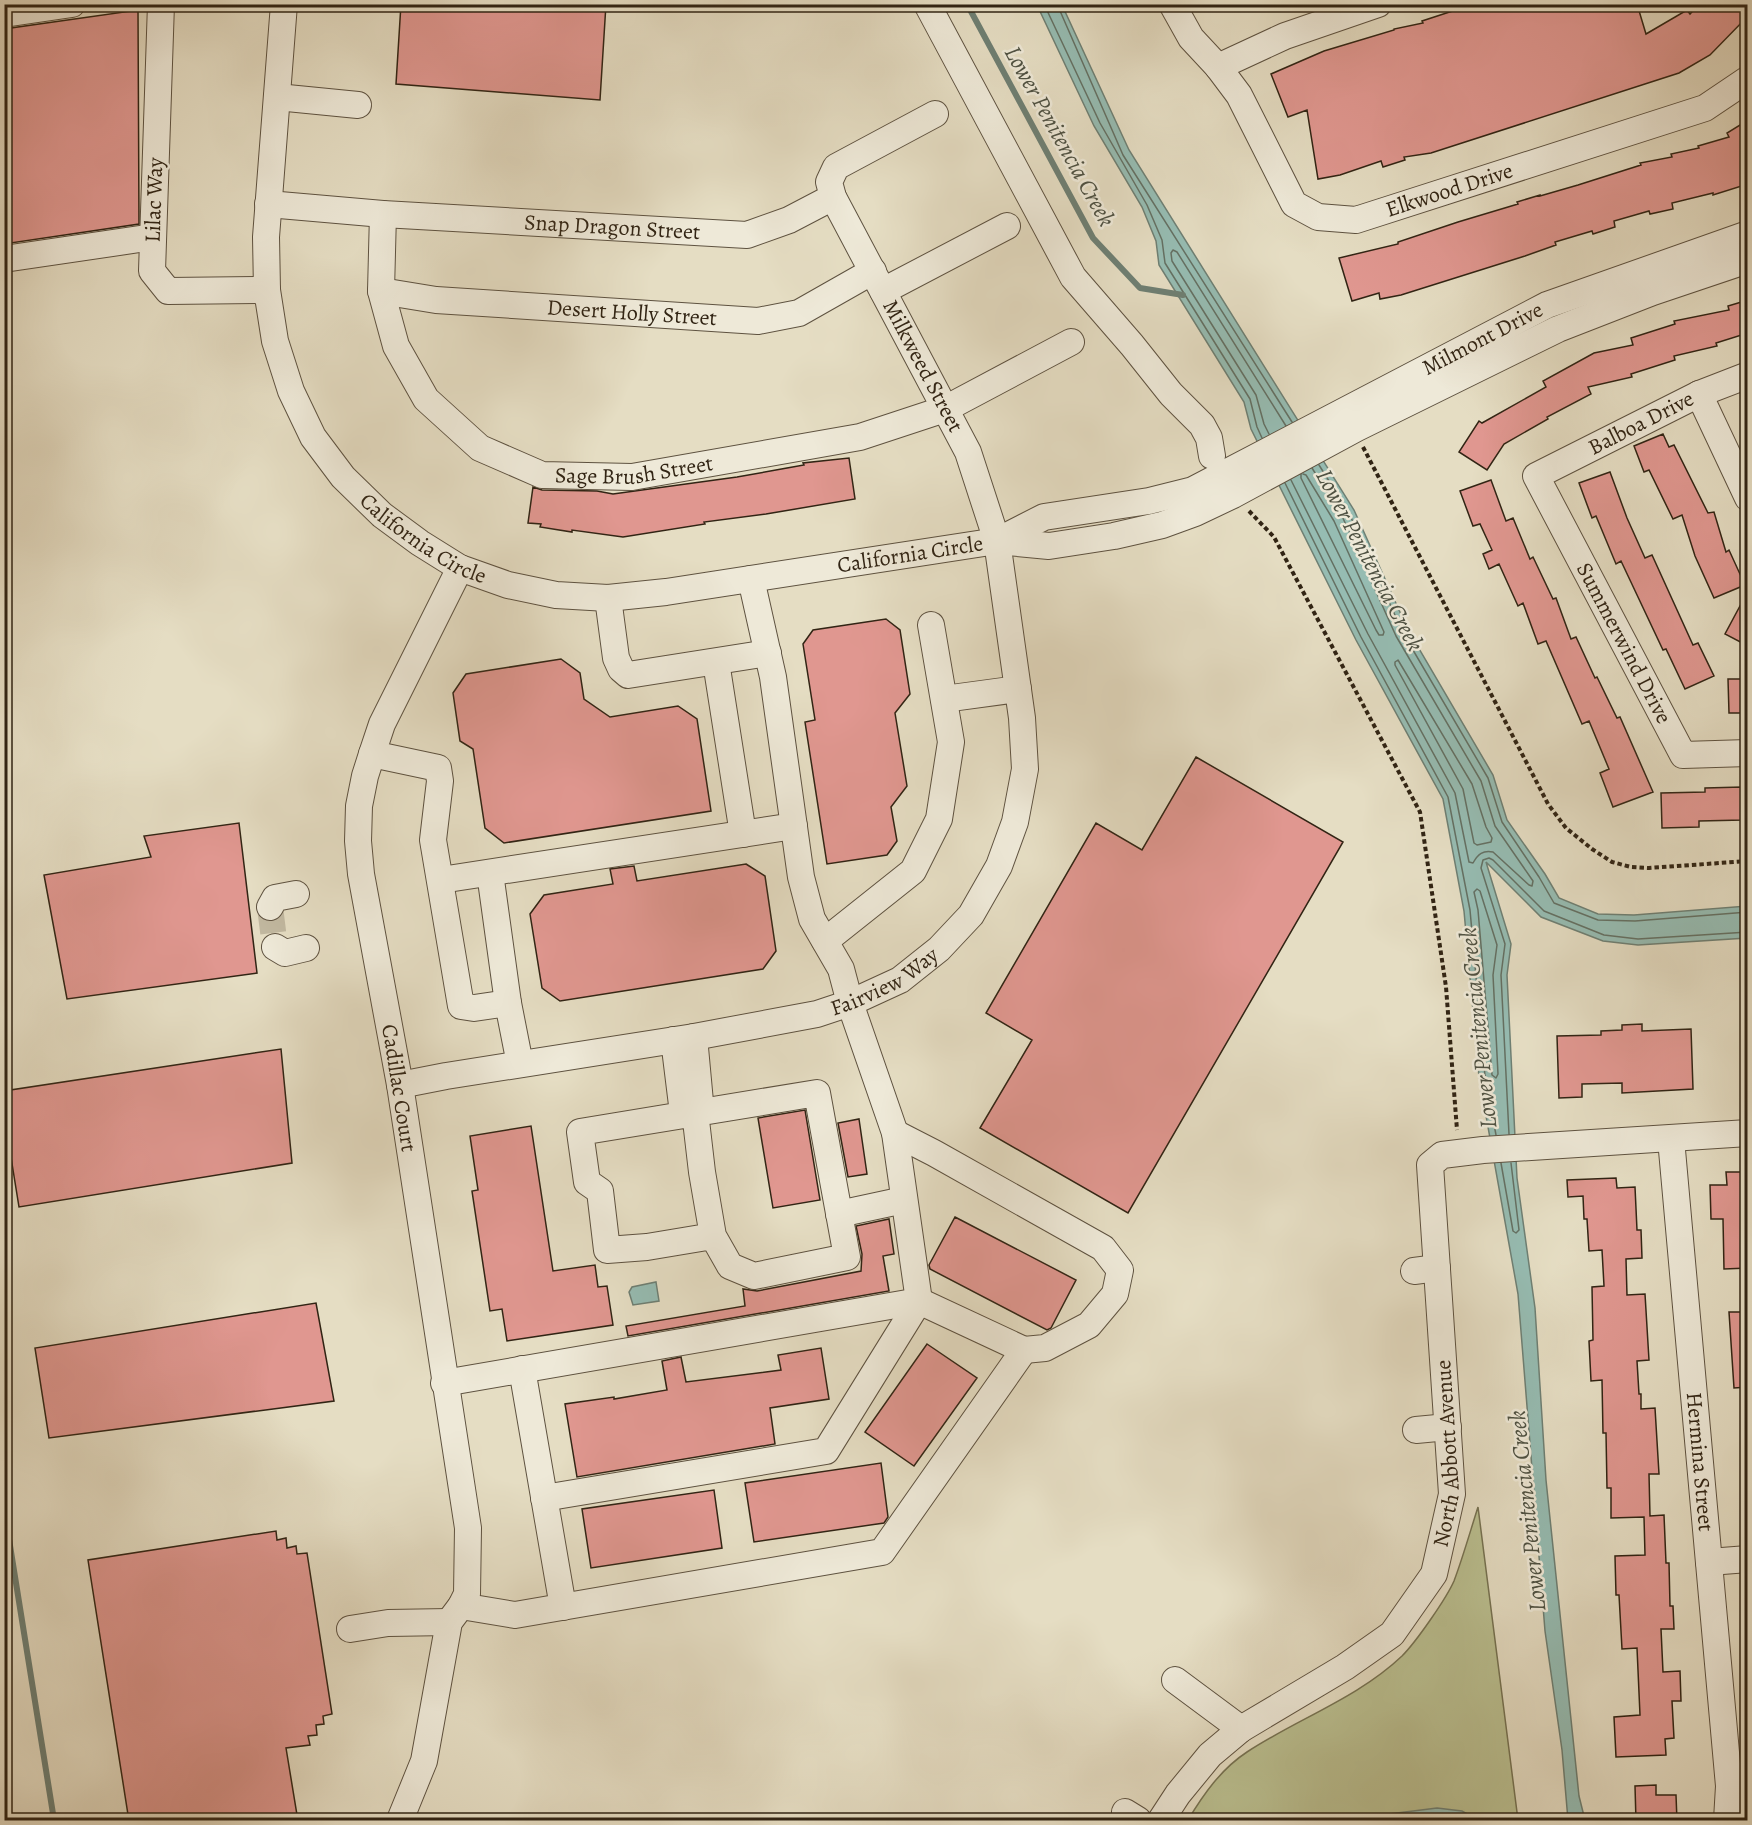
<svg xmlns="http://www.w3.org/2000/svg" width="1752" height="1825" font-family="Alegreya,serif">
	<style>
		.green { fill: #babf90; stroke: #767252; stroke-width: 1.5 }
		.water { fill: #96bcb2; stroke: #6e7f73; stroke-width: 1.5 }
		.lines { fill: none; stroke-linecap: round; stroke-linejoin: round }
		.shore { stroke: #647063; stroke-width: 1.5 }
		.stream { stroke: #6e7f73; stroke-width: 6 }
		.building { fill: #e09790; stroke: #312414; stroke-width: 1.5 }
		.minor-tunnel { stroke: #c1b8a0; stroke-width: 26; stroke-dasharray: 26 13; stroke-linecap: butt }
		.minor-casing { stroke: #5e5240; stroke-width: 28 }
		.path { stroke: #312414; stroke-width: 4; stroke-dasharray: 4.5 3; stroke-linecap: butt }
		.minor { stroke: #eee9d8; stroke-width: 26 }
		.labels { text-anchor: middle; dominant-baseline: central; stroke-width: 5; stroke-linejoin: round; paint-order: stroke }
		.street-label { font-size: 22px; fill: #312414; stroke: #eee9d8 }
		.water-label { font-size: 24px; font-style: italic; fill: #4f5243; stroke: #eee9d8 }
	</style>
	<rect width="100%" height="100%" fill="#e5ddc3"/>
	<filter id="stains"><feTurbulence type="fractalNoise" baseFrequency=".00333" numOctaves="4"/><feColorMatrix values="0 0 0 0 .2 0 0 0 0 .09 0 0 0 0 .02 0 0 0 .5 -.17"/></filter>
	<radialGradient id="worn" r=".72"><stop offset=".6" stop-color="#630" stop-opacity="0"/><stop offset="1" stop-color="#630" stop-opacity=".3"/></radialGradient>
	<path class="green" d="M1478 1507 1518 1820H1188C1203 1795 1221 1769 1247 1752 1297 1719 1358 1698 1402 1656 1416 1642 1446 1599 1454 1581 1463 1557 1470 1532 1478 1507Z"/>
	<path class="water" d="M1037 5H1062L1129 150 1354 510 1408 630 1493 775 1507 820 1545 874 1559 898 1598 914 1634 915 1747 906V938L1638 945 1603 941 1541 917 1486 862 1511 944 1507 975 1517 1178 1535 1308 1546 1480 1579 1796 1585 1820H1568L1562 1750 1545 1631 1518 1294 1479 1077 1464 911 1443 799 1356 640 1251 429 1244 402 1159 265 1156 241 1142 207 1094 126Z
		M656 1282 659 1301 633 1305 629 1292 632 1287Z
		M1437 1808 1462 1811 1478 1820H1341Z"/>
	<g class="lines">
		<path class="shore" d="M1044 4 1100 123 1147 205 1162 240 1165 263 1250 399 1257 427 1262 438
			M1057 4 1123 155 1292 422
			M1269 434 1264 424 1256 395 1172 261 1171 253 1173 250 1177 252 1286 426
			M1319 465 1349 513 1403 633 1488 778 1502 822 1539 877 1554 903 1598 920 1635 921 1748 912
			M1301 474V478L1376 630 1379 635H1383L1384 632 1334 521 1306 475 1303 474
			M1291 480 1368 634 1455 793 1469 862 1473 863C1478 854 1483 850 1493 852L1529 885 1532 886 1533 881 1495 826 1481 781 1396 636 1342 516 1312 468
			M1285 483 1361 637 1448 797 1470 910 1485 1076 1496 1135
			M1398 660 1472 784 1486 827 1492 838 1491 842 1477 845 1474 843 1463 789 1395 665V662Z
			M1477 889 1480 891 1497 945 1493 975 1498 1074 1496 1078 1492 1075 1478 910 1474 892Z
			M1509 1134 1501 975 1505 944 1481 868 1483 860 1489 858 1493 860 1544 911 1604 935 1638 939 1748 932
			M1501 1163 1513 1231 1516 1233 1519 1230 1511 1163
			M1387 1820C1413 1817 1443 1809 1468 1820"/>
		<path class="stream" d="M967 4 1093 238 1140 288 1183 295
			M4 1508 54 1820"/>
	</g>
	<path class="building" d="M401 4H606L600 100 396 84Z
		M1474 4H1637L1646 34 1687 10 1690 14 1699 4H1748V16L1710 55 1679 73 1431 153 1404 157 1405 160 1383 167 1381 161 1340 175 1318 179 1307 110 1288 117 1271 74 1324 51 1394 30V29L1423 23 1422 21Z
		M138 10 139 224 4 244V29Z
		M1748 120V184L1713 195V193L1672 203 1673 209 1650 214 1649 211 1614 221 1615 227 1593 234 1592 231 1555 242 1556 245 1525 256 1401 295 1380 299 1379 293 1352 301 1339 258 1398 244V242L1458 222 1518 204 1517 202 1540 195V196L1578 185 1641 165 1640 163 1672 157 1671 154 1699 148 1698 146 1729 137 1727 133Z
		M1748 300V333L1716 343 1717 346 1674 356 1675 360 1631 374 1632 377 1588 387 1591 394 1547 417 1548 419 1504 444 1487 470 1459 452 1479 421 1482 423 1546 387 1543 381 1594 353 1633 345 1631 338 1675 324 1674 321 1729 310 1728 306Z
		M1663 434 1669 447 1674 445 1708 513 1714 512 1726 552 1729 550 1745 585 1714 598 1695 556 1682 515 1673 519 1649 470 1644 472 1634 446Z
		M849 458 855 499 766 514 704 522 705 524 623 537 572 530V532L540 527 541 524 528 523 533 487 542 490 597 491 613 494 737 477 787 468 804 465 803 463Z
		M1610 472 1627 518 1645 558 1652 555 1693 645 1698 643 1714 676 1685 689 1666 649 1663 650 1621 561 1616 564 1596 516 1592 518 1579 483Z
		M1491 480 1506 521 1513 518 1530 559 1533 557 1553 599 1556 598 1571 639 1576 637 1595 678 1597 677 1617 718 1620 717 1653 792 1613 807 1600 773 1609 769 1589 721 1582 724 1546 641 1538 644 1523 603 1518 606 1499 564 1489 569 1483 554 1492 550 1480 524 1473 526 1460 491Z
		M1748 591V646L1725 634Z
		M886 619 900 630 910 694 895 713 907 786 891 807 897 841 887 855 827 864 805 722 815 720 803 644 813 630Z
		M561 659 580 673 584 699 610 717 678 706 697 719 711 811 504 843 485 828 473 749 460 741 453 693 466 674Z
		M1728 679H1748V713H1729Z
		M1196 757 1343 842 1128 1213 980 1128 1032 1040 986 1013 1096 823 1142 850Z
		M1742 787 1743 820 1699 821V827L1662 828 1661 793 1705 792V788Z
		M239 823 257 973 67 999 44 875 151 857 144 836Z
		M746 864 765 876 776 951 763 969 560 1001 542 988 530 914 544 895 613 884 610 869 634 866 637 881Z
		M1642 1024V1031L1691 1029 1693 1089 1622 1093V1083L1582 1084V1097L1559 1098 1557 1036 1601 1035V1031L1622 1030V1025Z
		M281 1049 292 1163 19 1207 4 1114V1091Z
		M805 1110 820 1200 773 1208 758 1118Z
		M859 1119 867 1174 848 1177 838 1123Z
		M531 1126 553 1271 595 1265 598 1287 607 1286 613 1325 507 1341 502 1309 490 1311 472 1191 478 1190 470 1136Z
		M1726 1172H1748V1268L1724 1269 1723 1219H1711L1710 1185H1727Z
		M1616 1178 1617 1188 1635 1187 1637 1230H1641L1642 1258 1626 1259 1627 1295 1645 1294 1649 1360 1637 1361 1639 1394H1641V1409L1655 1408 1659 1474H1649L1650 1516 1664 1515 1666 1563H1669L1670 1606H1673L1674 1629H1661L1663 1672 1680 1671 1681 1701H1672L1674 1738 1665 1739 1666 1755 1616 1757 1614 1717 1640 1715 1637 1648 1622 1649 1619 1595H1616L1615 1556 1645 1555 1644 1517 1611 1518V1488H1607L1606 1433H1603L1602 1380 1591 1381 1589 1341 1593 1340 1592 1287 1604 1286 1602 1250 1589 1251 1587 1219H1584L1583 1196 1568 1197 1567 1180Z
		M955 1217 1076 1280 1051 1328 1047 1330 930 1269 929 1265Z
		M889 1219 894 1254 883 1256 889 1291 628 1336 626 1326 745 1306 743 1289 757 1291 861 1271 862 1254 856 1226Z
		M316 1303 334 1401 49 1438 35 1348Z
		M1729 1312H1748V1387L1734 1388Z
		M927 1344 977 1378 914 1466 865 1432Z
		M821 1348 829 1399 770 1408 775 1444 577 1477 565 1404 614 1397V1399L667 1390 662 1361 681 1357 686 1382 781 1370 778 1355Z
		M881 1463 888 1517 884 1523 754 1542 745 1483Z
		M714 1490 722 1548 591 1568 582 1509Z
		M276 1531 277 1540 286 1538 287 1548 296 1546 297 1554 307 1553 332 1714 323 1716 324 1724 316 1725 317 1735 308 1736 310 1745 286 1748 298 1821H129L88 1560Z
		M1656 1785V1795H1676L1677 1821H1636L1635 1786Z"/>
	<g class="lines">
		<path class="minor-tunnel" d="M270 907 275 947"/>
		<g class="minor-casing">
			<g id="minor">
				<path d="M161 4 152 271 168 291 267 290"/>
				<path id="s1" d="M284 4 266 237 267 290 275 341 291 391 313 437 343 477 382 515 420 543 460 568 508 585 556 595 608 598 666 592 997 541 1049 546 1114 536 1162 525 1195 513 1233 495 1357 428 1558 329 1653 292 1748 260"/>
				<path d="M927 4 1073 277 1132 345 1171 394 1202 425 1209 438 1212 456"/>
				<path id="s2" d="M1172 4 1191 38 1218 67 1239 95 1294 204 1318 217 1356 220 1705 108 1748 79"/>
				<path d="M4 14 72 4"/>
				<path d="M1218 67 1285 36 1378 4"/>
				<path d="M277 97 358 105"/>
				<path id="s3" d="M268 204 383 214 747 235 789 220 833 197"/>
				<path id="s4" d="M383 214 381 291 396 346 426 399 480 448 542 475 632 477 860 437 945 409 1071 342"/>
				<path d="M4 259 153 237"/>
				<path id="s5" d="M381 291 436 300 758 321 799 313 873 271"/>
				<path d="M883 291 1007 226"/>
				<path id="s6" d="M1748 375 1699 394 1536 476 1683 755 1748 753"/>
				<path d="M1699 394 1748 498"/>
				<path id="s7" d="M997 541 1044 517 1149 501 1193 490 1547 305 1748 234"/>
				<path d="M608 598 616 658 621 669 628 675 768 653"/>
				<path d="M716 662 743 834"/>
				<path d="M944 699 1018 689"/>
				<path d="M372 754 438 768 440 781 433 840 461 1006 474 1008 508 1003 520 1064"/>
				<path d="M490 873 508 1003"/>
				<path d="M441 880 794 826"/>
				<path d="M270 907 275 898 296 894"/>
				<path d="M825 941 913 871 939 819 951 742 931 625"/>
				<path d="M275 947 285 953 306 948"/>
				<path d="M694 1037 700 1102 695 1112 702 1172 713 1236 730 1266 754 1276 847 1257 817 1093 580 1132 587 1182 600 1191 607 1250 647 1247 713 1236"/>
				<path d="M674 1040 682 1105 695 1112"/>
				<path id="s8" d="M400 1085 446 1076 694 1037 817 1014 850 1003 900 980 939 949 971 915 999 866 1015 822 1025 769 1022 718 997 541 968 452 833 197 829 182 836 167 935 114"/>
				<path d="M895 1133 934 1153 1103 1248 1120 1270 1115 1294 1089 1325 1045 1348 1024 1350"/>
				<path id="s9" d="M1671 1139 1729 1786 1727 1820"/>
				<path d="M839 1214 904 1200"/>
				<path d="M1414 1271 1437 1268"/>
				<path d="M522 1369 563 1607"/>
				<path d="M444 1383 919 1301 1024 1350 882 1552 515 1615 461 1606"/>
				<path d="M1416 1430 1448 1427"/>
				<path d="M544 1498 826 1451 919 1301 895 1133 850 1003 841 969 812 919 801 877 773 677 751 579"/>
				<path d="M1709 1562 1748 1559"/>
				<path d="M350 1629 388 1623 449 1622"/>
				<path d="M1175 1680 1241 1729"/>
				<path d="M1125 1812 1138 1820"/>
				<path d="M400 1820 424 1761 449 1622 461 1606 467 1594 468 1528 400 1085 361 874 358 841 359 806 365 776 372 754 382 724 460 568"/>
				<path id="s10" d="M1161 1820 1178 1794 1210 1755 1241 1729 1345 1667 1392 1634 1434 1574 1452 1494 1430 1165 1442 1155 1483 1150 1748 1133"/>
			</g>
		</g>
		<path class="path" d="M1363 447 1548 804 1566 828 1592 849 1612 862 1631 867 1649 868 1748 861
			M1249 511 1274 537 1420 812 1446 987 1457 1130"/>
		<use href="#minor" class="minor"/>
	</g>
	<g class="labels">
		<g class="street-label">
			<text stroke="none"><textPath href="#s2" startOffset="399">Elkwood Drive</textPath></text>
			<text transform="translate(154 200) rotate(-88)">Lilac Way</text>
			<text stroke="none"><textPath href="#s3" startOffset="345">Snap Dragon Street</textPath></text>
			<text stroke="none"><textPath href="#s5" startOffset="252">Desert Holly Street</textPath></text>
			<text stroke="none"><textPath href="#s7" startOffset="531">Milmont Drive</textPath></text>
			<text transform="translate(923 366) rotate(62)">Milkweed Street</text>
			<text transform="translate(1641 423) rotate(-27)">Balboa Drive</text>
			<text stroke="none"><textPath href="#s4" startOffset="428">Sage Brush Street</textPath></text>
			<text stroke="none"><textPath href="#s1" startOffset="594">California Circle</textPath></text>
			<text stroke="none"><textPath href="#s1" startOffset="1098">California Circle</textPath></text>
			<text stroke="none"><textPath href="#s6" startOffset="424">Summerwind Drive</textPath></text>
			<text stroke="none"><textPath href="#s8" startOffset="498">Fairview Way</textPath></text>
			<text transform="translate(399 1088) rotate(81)">Cadillac Court</text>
			<text stroke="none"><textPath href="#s10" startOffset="496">North Abbott Avenue</textPath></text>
			<text stroke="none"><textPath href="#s9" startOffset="324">Hermina Street</textPath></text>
		</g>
		<g class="water-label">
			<text transform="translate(1060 136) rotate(61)">Lower Penitencia Creek</text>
			<text transform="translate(1370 560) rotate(62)">Lower Penitencia Creek</text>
			<text transform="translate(1478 1028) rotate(-96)">Lower Penitencia Creek</text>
			<text transform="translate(1527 1511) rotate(-96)">Lower Penitencia Creek</text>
		</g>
	</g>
	<rect width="1752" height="1825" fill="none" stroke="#e5ddc3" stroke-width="24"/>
	<rect x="6" y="6" width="1740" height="1813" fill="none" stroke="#312414" stroke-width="3"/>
	<rect x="12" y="12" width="1728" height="1801" fill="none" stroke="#312414" stroke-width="1.5"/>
	<rect width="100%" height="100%" filter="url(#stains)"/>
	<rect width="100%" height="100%" fill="url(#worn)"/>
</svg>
